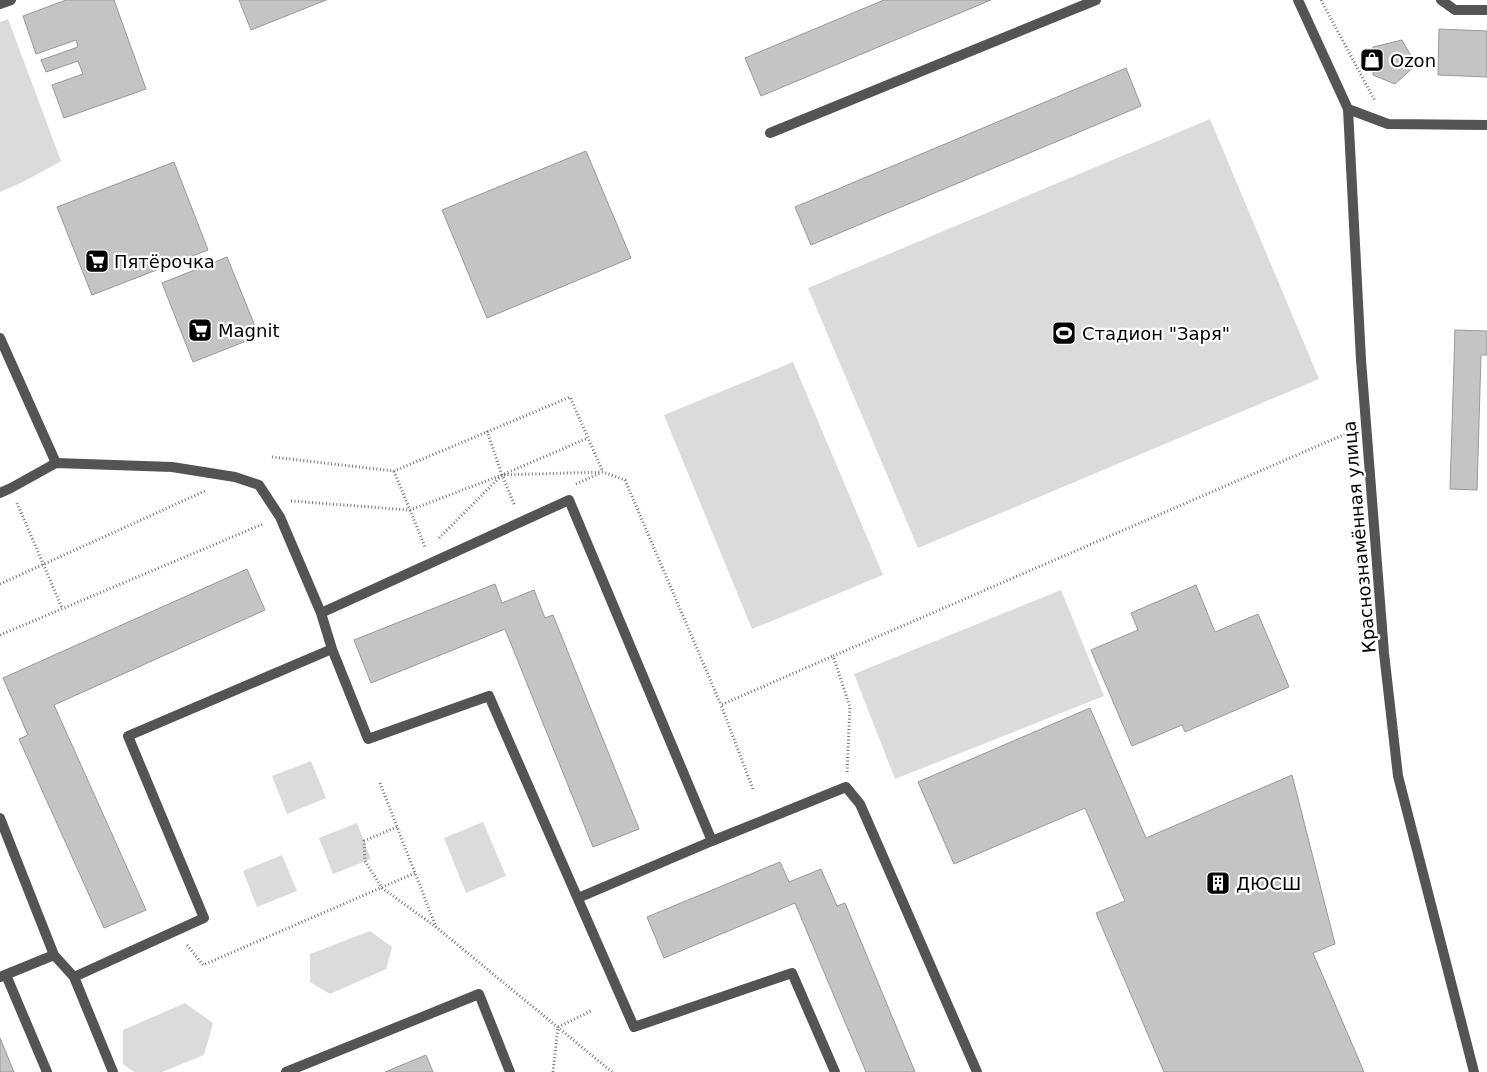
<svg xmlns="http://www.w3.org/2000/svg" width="1487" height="1072" font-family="'DejaVu Sans',sans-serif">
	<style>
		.green { fill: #dbdbdb }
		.building { fill: #c4c4c4; stroke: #989898 }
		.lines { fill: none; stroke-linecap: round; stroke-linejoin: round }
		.path { stroke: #767676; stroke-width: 3; stroke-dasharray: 1 2.5; stroke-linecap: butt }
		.service { stroke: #545454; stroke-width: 10 }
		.minor { stroke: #545454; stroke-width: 10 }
		.tertiary { stroke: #545454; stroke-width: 10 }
		.labels { text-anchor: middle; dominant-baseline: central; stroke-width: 4.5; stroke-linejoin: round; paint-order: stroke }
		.poi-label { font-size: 18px; fill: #000; stroke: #fff; text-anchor: start }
		.street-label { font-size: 18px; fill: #000; stroke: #fff }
	</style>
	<rect width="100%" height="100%" fill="#fff"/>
	<path class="green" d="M8 19 61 161 23 182 0 192V22Z
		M1210 119 1319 379 918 548 808 288Z
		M793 362 883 575 752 629 664 415Z
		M1061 590 1104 696 895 779 854 674Z
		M311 761 326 798 287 814 272 776Z
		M483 822 506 876 466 893 444 838Z
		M357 823 371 859 333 874 319 838Z
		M282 855 297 891 257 907 243 871Z
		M370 931 392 947 386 969 330 994 310 982V954Z
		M185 1003 213 1023 204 1055 162 1072H134L123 1064V1030Z"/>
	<path class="building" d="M66 0H114L146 89 64 118 52 85 83 74 78 61 46 72 41 60 78 47 76 40 36 54 23 16Z
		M239 0H326L251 30Z
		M884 0H991L761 96 745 58Z
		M1439 29 1487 31V77L1438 75Z
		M1402 40 1416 65 1395 84 1373 75V47Z
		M1126 68 1141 106 811 245 795 207Z
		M586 151 631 258 487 318 442 210Z
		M174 162 208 250 92 295 57 207Z
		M227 257 259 336 193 362 162 283Z
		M1455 330 1487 331V355H1481L1477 490 1450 489Z
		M247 569 265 610 54 705 146 910 104 928 19 739 28 735 3 678Z
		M495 584 502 603 534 590 545 618 553 615 639 829 593 847 505 629 371 683 354 640Z
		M1196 585 1215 632 1258 614 1289 687 1185 732 1182 725 1132 746 1091 650 1138 630 1131 613Z
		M1090 708 1146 838 1292 775 1335 944 1313 953 1364 1072H1164L1096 913 1125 901 1085 808 954 864 918 782Z
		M780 862 789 882 821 869 837 906 845 903 915 1072H866L795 903 664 958 647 917Z
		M0 1038 14 1072H0Z
		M426 1055 433 1072H385Z"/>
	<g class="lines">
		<path class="path" d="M1321 0 1375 101
			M487 431 502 475 515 506
			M272 457 394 471 570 397 603 472
			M394 471 425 547
			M576 484 600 473
			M291 501 410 510 502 475 588 438
			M17 503 62 608
			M439 538 502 475 603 472 625 480 721 705
			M0 584 205 491
			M0 635 263 524
			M847 772 850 707 833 656 1350 432
			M380 783 436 927 612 1072
			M753 789 721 705 833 656
			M397 827 364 841 365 861 382 888 436 927
			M187 945 203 965 415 873
			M553 1072 558 1027 591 1011"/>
		<path class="service" d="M1441 0 1455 10H1487
			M0 4 11 0
			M770 133 1096 0
			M0 493 11 488 56 463 172 467 235 477 259 485 280 517 321 613 569 500 712 841 846 787 860 804 977 1072
			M332 649 368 739 489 696 634 1027 792 973 835 1072
			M0 818 54 955 74 977 113 1072
			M578 898 712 841
			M6 975 47 1072
			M0 977 54 955
			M74 977 204 918 128 736 332 649 321 613
			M286 1072 479 994 510 1072"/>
		<path class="minor" d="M1348 109 1388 124 1487 125
			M0 338 56 463"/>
		<path class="tertiary" d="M1298 0 1348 109 1361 360 1384 653 1398 776 1474 1072"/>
	</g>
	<defs>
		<g id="shop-square" transform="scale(1.25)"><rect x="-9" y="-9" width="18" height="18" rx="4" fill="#000" stroke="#fff"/><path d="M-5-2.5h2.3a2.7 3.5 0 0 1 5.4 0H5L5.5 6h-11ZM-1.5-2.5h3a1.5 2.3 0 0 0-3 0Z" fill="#fff"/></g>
		<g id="supermarket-square" transform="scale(1.25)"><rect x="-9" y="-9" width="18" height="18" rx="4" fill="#000" stroke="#fff"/><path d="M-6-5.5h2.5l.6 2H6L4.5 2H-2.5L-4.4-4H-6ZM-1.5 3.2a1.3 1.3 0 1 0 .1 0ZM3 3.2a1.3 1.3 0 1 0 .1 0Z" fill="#fff"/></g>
		<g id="stadium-square" transform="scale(1.25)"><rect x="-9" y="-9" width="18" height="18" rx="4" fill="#000" stroke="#fff"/><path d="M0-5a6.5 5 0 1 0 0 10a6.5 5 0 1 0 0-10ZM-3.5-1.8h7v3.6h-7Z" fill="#fff"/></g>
		<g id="building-square" transform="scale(1.25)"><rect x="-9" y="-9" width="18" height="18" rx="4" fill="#000" stroke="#fff"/><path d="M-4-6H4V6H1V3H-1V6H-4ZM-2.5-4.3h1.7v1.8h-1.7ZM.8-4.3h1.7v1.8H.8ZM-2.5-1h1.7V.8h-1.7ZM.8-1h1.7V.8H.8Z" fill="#fff"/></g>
	</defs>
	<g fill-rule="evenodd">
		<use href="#shop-square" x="1372" y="60"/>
		<use href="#supermarket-square" x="97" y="261"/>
		<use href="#supermarket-square" x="200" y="330"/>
		<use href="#stadium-square" x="1064" y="333"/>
		<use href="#building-square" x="1218" y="883"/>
	</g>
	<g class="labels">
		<g class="poi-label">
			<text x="1390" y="60">Ozon</text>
			<text x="114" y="261">Пятёрочка</text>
			<text x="218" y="330">Magnit</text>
			<text x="1082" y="333">Стадион "Заря"</text>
			<text x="1236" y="883">ДЮСШ</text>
		</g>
		<g class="street-label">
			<text transform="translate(1359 537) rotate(-95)">Краснознамённая улица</text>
		</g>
	</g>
</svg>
